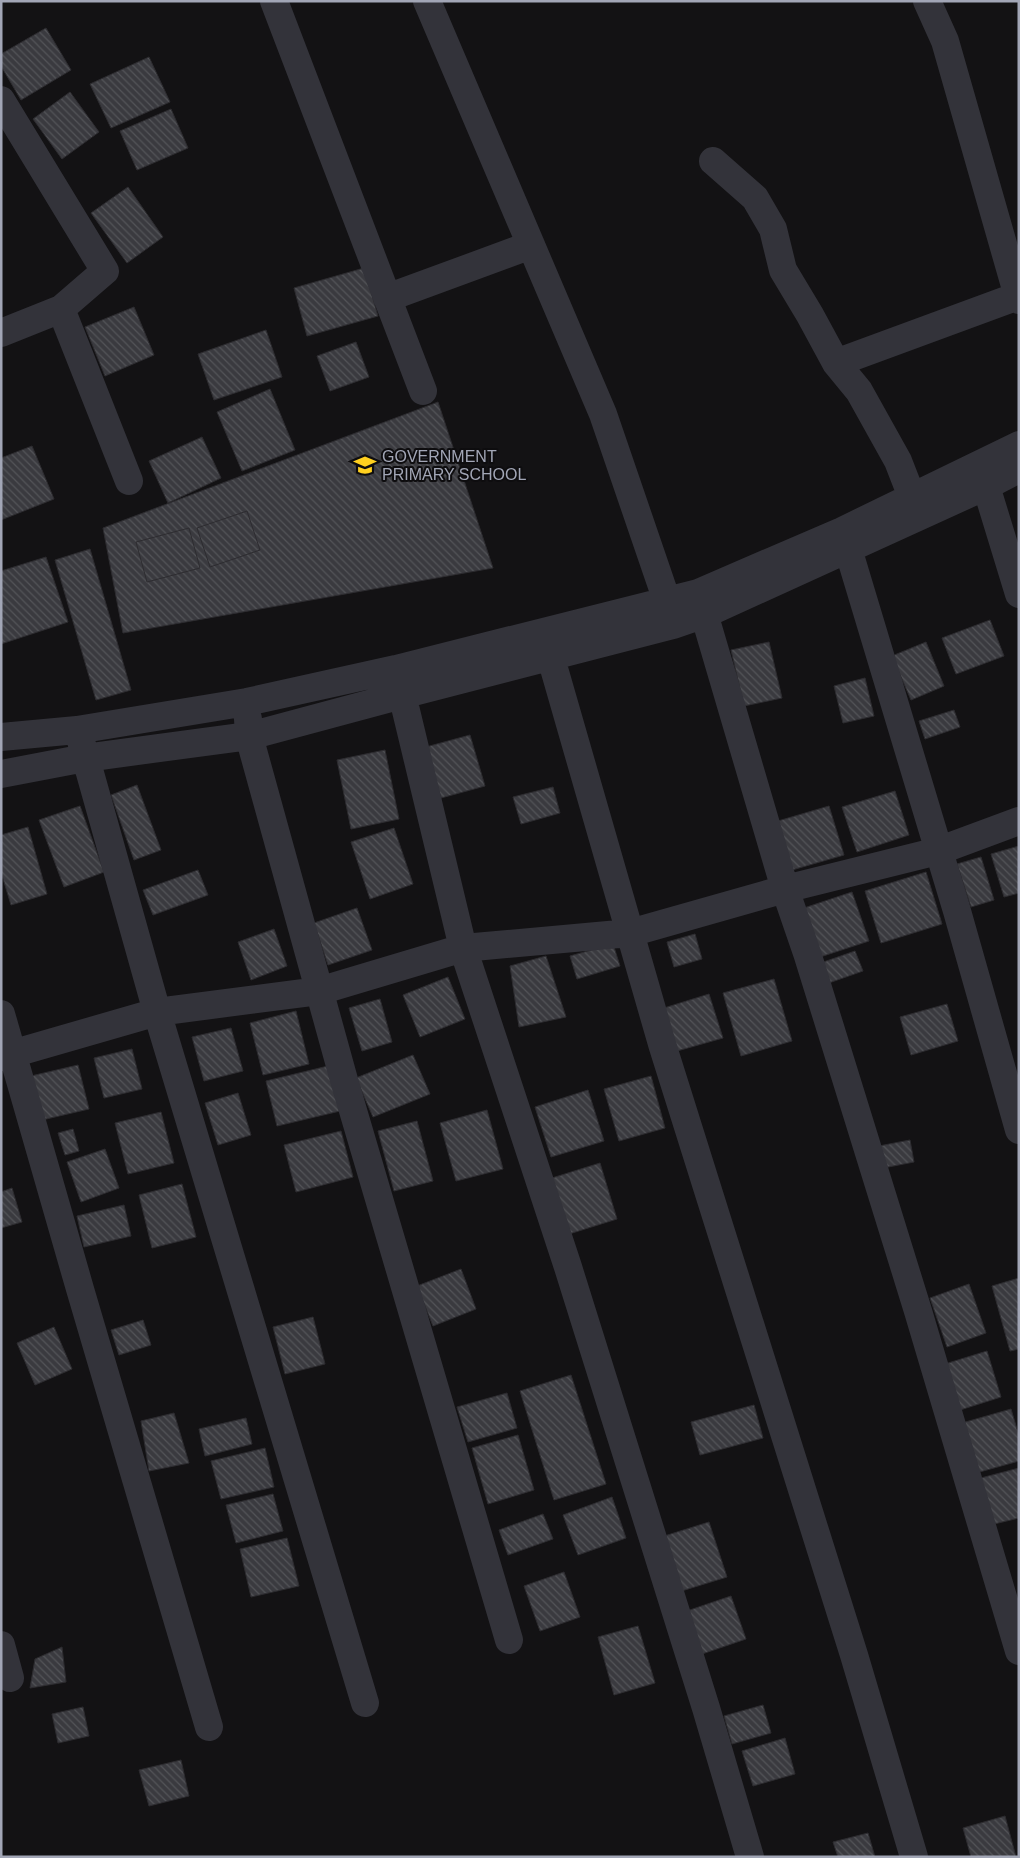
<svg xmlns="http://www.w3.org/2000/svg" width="1020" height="1858" font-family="Arial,sans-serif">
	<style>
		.building { fill: url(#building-back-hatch); stroke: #2d2c30 }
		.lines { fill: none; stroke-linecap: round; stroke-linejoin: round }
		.minor { stroke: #33333a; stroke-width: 28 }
		.labels { text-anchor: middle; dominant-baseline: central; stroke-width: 4; stroke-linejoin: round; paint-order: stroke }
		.poi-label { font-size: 16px; fill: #a2a6b6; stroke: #0e0d0f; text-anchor: start }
	</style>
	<defs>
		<pattern id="building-back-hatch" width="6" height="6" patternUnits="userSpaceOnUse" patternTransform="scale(1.25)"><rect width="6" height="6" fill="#3a3a3f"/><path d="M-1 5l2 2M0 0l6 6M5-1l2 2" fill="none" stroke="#535458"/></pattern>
	</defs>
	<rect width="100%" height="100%" fill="#131214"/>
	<path class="building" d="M46 28 71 70 21 100 1 66V54Z
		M149 57 170 102 111 128 90 84Z
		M70 92 99 132 62 159 33 119Z
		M171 109 188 148 137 170 120 131Z
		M128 187 163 237 127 263 91 213Z
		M364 268 378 316 307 336 294 288Z
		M134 307 154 355 105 376 85 327Z
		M266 330 282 377 214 400 198 354Z
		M356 342 369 377 330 391 317 356Z
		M270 389 295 450 242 471 217 412Z
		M438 402 493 568 123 633 103 528Z
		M202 437 221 478 168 503 149 461Z
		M32 446 54 499 1 520V458Z
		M247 511 260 550 210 567 197 528Z
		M189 528 200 568 147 582 136 542Z
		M90 549 131 690 96 700 55 560Z
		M46 557 68 622 1 644V571Z
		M990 620 1004 656 956 674 942 638Z
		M769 642 782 698 744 706 731 650Z
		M926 642 944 686 911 700 892 656Z
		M865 678 874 716 843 723 834 686Z
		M954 710 960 727 925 739 919 721Z
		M470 735 485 786 441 798 426 747Z
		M385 750 399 819 351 829 337 760Z
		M137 785 161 850 134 860 111 795Z
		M553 787 560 813 521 824 513 797Z
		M895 791 909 835 857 852 842 807Z
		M80 806 104 872 64 887 39 820Z
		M829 806 844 855 792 870 778 821Z
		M28 827 47 894 11 905 1 872V835Z
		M394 828 413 884 370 899 351 842Z
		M1019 846V893L1004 897 991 854Z
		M981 857 994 900 971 907 957 864Z
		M198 870 208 895 153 915 143 890Z
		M926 872 942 924 881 943 865 891Z
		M852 892 869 941 817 958 801 909Z
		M357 908 372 950 328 965 314 923Z
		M274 929 287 966 251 980 238 942Z
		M695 934 702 959 674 967 667 942Z
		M613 944 620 966 577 979 570 956Z
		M855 951 863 971 823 985 815 965Z
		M546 956 566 1017 519 1027 510 966Z
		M448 977 465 1019 420 1037 403 995Z
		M774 979 792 1041 741 1056 723 993Z
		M709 994 723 1038 677 1051 664 1008Z
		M380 999 392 1042 362 1051 349 1008Z
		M947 1004 958 1041 911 1055 900 1017Z
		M296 1011 309 1064 263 1075 250 1023Z
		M231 1028 243 1071 204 1081 192 1037Z
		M132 1049 142 1089 104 1098 94 1058Z
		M413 1055 430 1094 373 1117 356 1078Z
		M78 1065 89 1109 42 1120 31 1076Z
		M328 1066 340 1111 277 1126 266 1081Z
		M651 1076 665 1128 619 1141 604 1089Z
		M588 1090 604 1141 551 1157 535 1107Z
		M238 1093 251 1135 218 1145 205 1103Z
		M487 1110 503 1169 456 1181 440 1123Z
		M161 1112 174 1163 128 1174 115 1123Z
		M417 1121 433 1181 394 1191 378 1131Z
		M73 1129 79 1151 65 1155 58 1133Z
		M341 1131 353 1177 296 1192 284 1145Z
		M910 1140 914 1162 883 1168 879 1146Z
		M105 1149 119 1188 81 1202 67 1162Z
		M600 1163 617 1219 569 1234 552 1178Z
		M182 1184 196 1237 152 1248 139 1195Z
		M12 1188 22 1222 1 1228V1192Z
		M124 1205 131 1236 84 1247 77 1216Z
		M461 1269 476 1309 433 1326 417 1286Z
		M1019 1278V1349L1010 1351 992 1286Z
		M969 1284 986 1333 947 1347 930 1298Z
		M313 1317 325 1364 285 1374 273 1327Z
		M143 1320 151 1345 119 1355 111 1330Z
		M54 1327 72 1369 35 1385 17 1343Z
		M987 1351 1001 1397 960 1410 945 1364Z
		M571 1375 606 1484 554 1500 520 1391Z
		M507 1393 517 1428 468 1442 457 1407Z
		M754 1405 763 1438 700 1455 691 1422Z
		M1011 1409 1019 1436V1461L976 1473 962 1423Z
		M174 1413 189 1463 149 1471 141 1421Z
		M246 1418 252 1444 205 1456 199 1429Z
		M518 1435 534 1490 488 1504 472 1448Z
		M265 1448 274 1487 221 1499 211 1461Z
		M1019 1468V1518L990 1525 977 1479Z
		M273 1494 283 1531 236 1543 226 1505Z
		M612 1497 626 1538 578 1555 563 1515Z
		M543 1514 553 1539 508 1555 499 1530Z
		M709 1522 727 1577 675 1593 658 1538Z
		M287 1538 299 1586 251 1597 240 1549Z
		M564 1572 580 1617 540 1631 524 1586Z
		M731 1596 746 1639 699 1655 684 1612Z
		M638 1626 655 1683 614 1695 598 1637Z
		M62 1647 66 1682 30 1688 35 1659Z
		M763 1705 771 1733 732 1744 724 1716Z
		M83 1707 89 1736 58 1743 52 1714Z
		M785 1738 795 1774 753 1786 742 1751Z
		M181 1760 189 1796 149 1806 139 1770Z
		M1005 1816 1016 1857H971L963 1828Z
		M868 1833 875 1857H838L833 1842Z"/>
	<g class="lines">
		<path class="minor" d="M274 1 423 391
			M427 1 603 414 667 601 671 617
			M927 1 945 41 1019 300
			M1 100 105 271 61 309
			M713 161 755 198 773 229 783 270 810 315 836 363 859 391 898 461 912 497
			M387 298 531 245
			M1 333 61 309 129 481
			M836 363 1018 296
			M986 486 1019 594
			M843 532 957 911 1019 1130
			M698 593 785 889 808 956 918 1311 1019 1651
			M542 633 551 658 662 1044 854 1655 914 1857
			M396 669 463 948 568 1267 706 1708 750 1857
			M248 719 249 736 344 1080 509 1640
			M1 737 77 730 247 702 396 669 698 593 842 531 1019 445
			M81 741 157 1012 365 1703
			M1 774 85 758 249 736 402 695 673 625 705 614 986 486 1019 469
			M1 1014 80 1289 209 1727
			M1 1057 157 1012 319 991 463 948 630 933 785 889 938 851 1019 821
			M1 1645 10 1678"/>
	</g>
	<defs>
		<g id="school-bare" transform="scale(1.725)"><path d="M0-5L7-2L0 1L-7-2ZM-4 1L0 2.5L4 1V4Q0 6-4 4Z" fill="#ffd01f" stroke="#0e0d0f" stroke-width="2.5" paint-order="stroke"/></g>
	</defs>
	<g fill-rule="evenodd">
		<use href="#school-bare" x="365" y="465"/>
	</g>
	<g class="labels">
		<g class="poi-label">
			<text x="382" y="456">GOVERNMENT<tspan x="382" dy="18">PRIMARY SCHOOL</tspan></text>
		</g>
	</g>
	<rect width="1020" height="1858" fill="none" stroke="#a2a6b6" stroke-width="5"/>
</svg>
